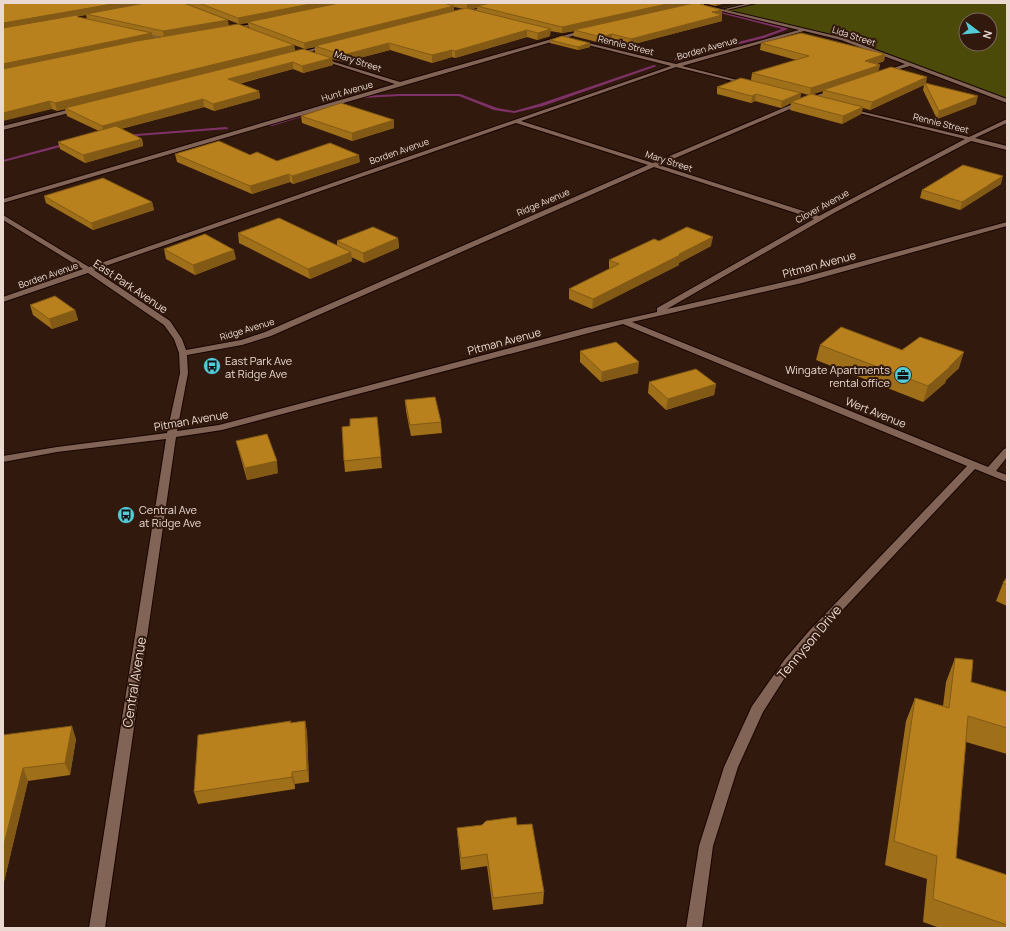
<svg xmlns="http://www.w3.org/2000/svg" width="1010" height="931" font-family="Manrope,sans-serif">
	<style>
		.green { fill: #4c4a09; fill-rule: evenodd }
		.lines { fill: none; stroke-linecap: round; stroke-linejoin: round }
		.stream { fill: #7f3268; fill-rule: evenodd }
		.minor-casing { stroke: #180400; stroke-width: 2 }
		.minor { fill: #826457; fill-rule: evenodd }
		.wall { fill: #9f6f1a; fill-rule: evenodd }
		.shaded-wall { fill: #825a15 }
		.building { fill: #b9811e; stroke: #825a15 }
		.labels { text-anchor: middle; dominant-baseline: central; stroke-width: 4; stroke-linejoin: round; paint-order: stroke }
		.far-street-label { font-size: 9px; fill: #ead9d1; stroke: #31190e }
		.street-label { font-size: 11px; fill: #ead9d1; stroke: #31190e }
		.poi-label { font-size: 11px; fill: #ead9d1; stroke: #31190e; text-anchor: start }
		.near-street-label { font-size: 13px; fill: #ead9d1; stroke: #31190e }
	</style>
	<rect width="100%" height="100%" fill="#31190e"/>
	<path class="green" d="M743 3H1007V101L850 41 718 9ZM966 20H990V44H966Z"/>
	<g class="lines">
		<path class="stream" d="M712 9 787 28 788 29 764 38 675 60V58L762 36 782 29 712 11Z
			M654 65 657 66 543 106 514 113 494 110 459 96H399L363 98 351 101 349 100 363 96 399 94H460L497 108 514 111 539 104Z
			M310 112 314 113 272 126 268 125Z
			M226 127 228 128V129L124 137 122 136 124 135Z
			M70 142 72 143V144L3 162V160Z"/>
		<g class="minor-casing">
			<path id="minor" d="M503 3H511L461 14 459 13Z
				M689 3H696L844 38 1007 99V103L910 66 882 74V72L905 64 841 40 804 31 682 66 749 83V85L676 67 521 121 653 163 807 98 837 89V91L811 100 659 165 819 216 965 139 847 110V108L969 137 1007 119V123L975 138 1007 146V150L971 141 834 213 667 309 797 279 1007 222V226L802 283 632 322 988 467 1004 449 1007 448V457L996 471 1007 475V482L975 469 817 637 793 665 763 712 738 767 713 846 702 928H686L699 846 724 767 752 706 785 659 809 631 967 466 623 324 222 430 176 437 105 928H89L166 439 57 452 3 462V456L57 447 167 433 180 373 179 353 174 339 164 325 88 273 3 302V297L83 269 3 220V215L89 267 671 66 576 42V40L676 64 799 30ZM516 123 648 165 265 332 241 340 186 350 182 339 170 321 94 270ZM654 167 814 219 657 308V312L585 328 219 425 177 431 188 373 187 355 242 345 271 336Z
				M749 3H756L727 10 725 9Z
				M261 22 263 24 230 30 228 29Z
				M587 29 589 31 3 203V199L395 84 318 59V57L400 82Z
				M139 32 171 39V40L169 41 137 34Z
				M327 45 329 47 296 55 294 54Z
				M79 107 81 108V110L3 130V126Z"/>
		</g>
		<use href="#minor" class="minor"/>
	</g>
	<path class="wall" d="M3 3 249 28 248 23 239 24 184 3H691V4L694 3H725L715 6 704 3V5L722 10V21L630 45 611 40 601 43 573 36 574 31 562 33 550 31V36L537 40 527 37 455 58 452 57 432 63 390 50 344 62 332 59 333 65 303 73 293 69 239 84 259 91 260 98 214 111 204 107 121 129 142 139 143 146 85 163 60 149 58 142 99 131 67 116 65 109 57 111 52 109ZM454 7 464 9 454 11ZM477 8V11L469 9ZM86 15 87 19 78 17V16ZM152 35 161 37 153 38ZM294 45 305 49 315 47V53L295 51Z
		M550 40 590 43V47L578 50 550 43Z
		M761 43 885 54 884 61 877 64 880 65 878 72 926 83 976 104 937 119 923 90 924 85 870 110 863 108 861 114 842 124 790 110 791 103 781 108 755 101 751 103 717 94V87L751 80 752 73 796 60 760 50ZM823 91 822 96 813 94ZM801 93 809 95 800 99Z
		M301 116 394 128 352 141 302 123Z
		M175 154 250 155 277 161 360 162 293 184 290 182 252 194 177 162Z
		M1001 184 960 210 920 198 922 190Z
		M44 196 152 202 154 210 93 230 46 203Z
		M238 233 337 246V241L398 238 399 248 364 263 351 257 352 261 310 279 239 243Z
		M659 241 711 246 679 263V265L592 309 569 299V289L609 269V260Z
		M164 249 236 259 195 275 166 259Z
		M30 305 75 310 78 320 52 329 33 315Z
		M820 345 902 350 959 368 946 380 945 383 923 402 816 360Z
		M580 351 638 373 601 382 580 362Z
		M649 382 716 384 714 395 666 410 648 393Z
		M405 400 441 422 442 433 411 436 406 411Z
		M236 441 278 473 247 480 239 452Z
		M381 457 382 468 345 472 344 461Z
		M1007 577V606L996 601 1003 583Z
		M955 658 971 682 1007 692V754L966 742 956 858 1007 875V928H940L923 922 927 879 885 865 906 721 915 698 943 706 946 682Z
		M305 721 307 733 309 782 295 784V789L198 804 194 792 291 723Z
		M3 735 76 739 70 775 28 781 3 886Z
		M517 825 544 892 543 904 493 910 487 866 461 870 458 841 457 828Z"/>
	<path class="shaded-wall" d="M118 3H153L86 14V15L3 29V23Z
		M315 3H345L239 24 238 18Z
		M467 3H503L477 6V8L467 10Z
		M671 3H691V4L574 30V31L562 33V27Z
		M715 3H725L715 6Z
		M454 6V12L315 46V47L305 49 304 43Z
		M722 10V21L630 45 631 39 712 12Z
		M228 20 229 26 164 37 163 31Z
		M551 29 550 36 537 40 538 33Z
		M527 30V37L455 58V51Z
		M152 33 153 40 3 71V64Z
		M612 34 611 40 601 43V37Z
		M389 43 390 50 344 62 343 55Z
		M590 43V47L578 50V47Z
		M294 45 295 52 65 108V109L57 111 55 103Z
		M452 50V57L432 63V55Z
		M885 54 884 61 864 68 865 61Z
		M332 58 333 65 303 73 302 66Z
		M293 62V69L229 86 228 79Z
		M880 65 878 72 823 90 822 91 810 95 811 88Z
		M927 77 926 84 925 83 924 85 870 110 872 102Z
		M259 91 260 98 214 111 213 104Z
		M801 93 800 99 791 102V103L781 108 782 101Z
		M756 94 755 101 751 103 752 96Z
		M978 96 976 104 937 119 939 111Z
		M203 99 204 107 104 133 102 126Z
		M50 101 52 109 3 121V113Z
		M863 107 861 114 842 124 843 116Z
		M394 120V128L352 141V133Z
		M142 139 143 146 85 163 83 155Z
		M359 155 360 162 293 184 292 176Z
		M289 174 290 182 252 194 250 186Z
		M1003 176 1001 184 960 210 962 202Z
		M152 202 154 210 93 230 91 223Z
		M713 237 711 246 679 263V265L592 309 593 299Z
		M398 238 399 248 364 263 363 253Z
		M234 250 236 259 195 275 193 265Z
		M351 252 352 261 310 279 308 269Z
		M75 310 78 320 52 329 49 319Z
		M964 352 959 368 946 380 945 383 923 402 928 386Z
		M639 362 638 373 601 382 602 372Z
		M716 384 714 395 666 410 668 399Z
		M277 461 278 473 247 480 245 468Z
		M305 721 307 733 309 782 307 770Z
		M72 726 76 739 70 775 65 763Z
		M23 768 28 781 3 886V848Z
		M292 772 295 784V789L292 777Z"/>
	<path class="building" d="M3 3H118L3 23Z
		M145 3H184L228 20 163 31 86 14Z
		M199 3H315L238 18Z
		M339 3H443L454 6 304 43 248 22Z
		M491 3H671L562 27 477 6Z
		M694 3H703L700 4 722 10 712 12 722 15 631 39 612 34 601 37 574 30Z
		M466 8 551 29 538 33 527 30 455 51 452 50 432 55 389 43 343 55 315 46Z
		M77 15 78 17 152 33 3 64V28Z
		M238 24 294 45 55 103 50 101 3 113V69L137 41Z
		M801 33 885 54 865 61 880 65 811 88 752 73 809 56 761 43Z
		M562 36 590 43 578 47 550 40Z
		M303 49 332 58 302 66 293 62 228 79 259 91 213 104 203 99 102 126 65 108Z
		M891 67 927 77 872 102 823 90Z
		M741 78 801 93 782 101 756 94 752 96 717 87Z
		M925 83 978 96 939 111Z
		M811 94 863 107 843 116 791 102Z
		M341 103 394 120 352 133 301 116Z
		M116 126 142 139 83 155 58 142Z
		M219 141 250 155 257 152 277 161 330 143 359 155 292 176 289 174 250 186 175 154Z
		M963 165 1003 176 962 202 922 190Z
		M103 178 152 202 91 223 44 196Z
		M279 218 351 252 308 269 238 233Z
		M373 227 398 238 363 253 337 241Z
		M687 227 713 237 679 254 680 255 593 299 569 289 619 264 609 260 654 239 659 241Z
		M205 234 234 250 193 265 164 249Z
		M55 296 75 310 49 319 30 305Z
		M841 327 902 350 920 337 964 352 949 367H950L928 386 820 345Z
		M616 342 639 362 602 372 580 351Z
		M696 369 716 384 668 399 649 382Z
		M435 397 441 422 410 425 405 400Z
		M377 417 381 457 344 461 342 427 350 426V419Z
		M267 434 277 461 245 468 236 441Z
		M1007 577V585L1003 583Z
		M955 658 973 660 971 682 1007 692V728L968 716 956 858 1007 875V925L933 899 937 856 894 841 915 698 949 708Z
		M291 721 290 723 305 721 307 770 292 772V777L194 792 198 735Z
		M72 726 65 763 23 768 3 848V735Z
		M516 817 517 825 532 824 544 892 493 898 487 854 461 858 457 828 482 825 486 821Z"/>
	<defs>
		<g id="bus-disc" transform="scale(0.9)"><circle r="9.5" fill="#52ccd6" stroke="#31190e"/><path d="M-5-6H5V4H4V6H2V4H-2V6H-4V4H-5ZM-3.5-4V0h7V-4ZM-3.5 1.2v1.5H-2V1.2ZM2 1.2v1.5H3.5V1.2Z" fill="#111"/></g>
		<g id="office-disc" transform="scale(0.9)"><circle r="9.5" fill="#52ccd6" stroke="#31190e"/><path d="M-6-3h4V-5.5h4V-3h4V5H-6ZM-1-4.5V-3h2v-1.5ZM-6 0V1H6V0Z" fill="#111"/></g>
	</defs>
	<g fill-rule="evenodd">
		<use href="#bus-disc" x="212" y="366"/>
		<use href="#office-disc" x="903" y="375"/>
		<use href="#bus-disc" x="126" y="515"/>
	</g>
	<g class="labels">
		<g class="far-street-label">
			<text transform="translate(854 36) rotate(18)">Lida Street</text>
			<text transform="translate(626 45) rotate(14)">Rennie Street</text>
			<text transform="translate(707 48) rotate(-16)">Borden Avenue</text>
			<text transform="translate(358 61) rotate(18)">Mary Street</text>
			<text transform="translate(347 91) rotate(-16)">Hunt Avenue</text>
			<text transform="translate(941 123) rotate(14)">Rennie Street</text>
			<text transform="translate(399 151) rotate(-19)">Borden Avenue</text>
			<text transform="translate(669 161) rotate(18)">Mary Street</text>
			<text transform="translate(543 202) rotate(-23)">Ridge Avenue</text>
			<text transform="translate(822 206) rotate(-29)">Clover Avenue</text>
			<text transform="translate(48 275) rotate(-19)">Borden Avenue</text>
			<text transform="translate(247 329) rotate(-17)">Ridge Avenue</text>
		</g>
		<g class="street-label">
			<text transform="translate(819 264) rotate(-15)">Pitman Avenue</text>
			<text transform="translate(131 286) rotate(34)">East Park Avenue</text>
			<text transform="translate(504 341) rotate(-15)">Pitman Avenue</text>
			<text transform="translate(876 412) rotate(22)">Wert Avenue</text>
			<text transform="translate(191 420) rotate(-10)">Pitman Avenue</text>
		</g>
		<g class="poi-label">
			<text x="225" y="360">East Park Ave<tspan x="225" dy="13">at Ridge Ave</tspan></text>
			<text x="890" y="369" text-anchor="end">Wingate Apartments<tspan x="890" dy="13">rental office</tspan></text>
			<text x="139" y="509">Central Ave<tspan x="139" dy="13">at Ridge Ave</tspan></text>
		</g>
		<g class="near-street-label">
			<text transform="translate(809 642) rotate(-50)">Tennyson Drive</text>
			<text transform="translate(134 682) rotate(-81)">Central Avenue</text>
		</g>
	</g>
	<rect width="1010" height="931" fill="none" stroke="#ead9d1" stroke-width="8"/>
	<g transform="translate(978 32) rotate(106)"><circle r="19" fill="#31190e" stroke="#7b665c"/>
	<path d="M0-3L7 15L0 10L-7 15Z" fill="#52ccd6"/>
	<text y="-6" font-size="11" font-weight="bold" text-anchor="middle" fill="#ead9d1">N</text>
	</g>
</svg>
